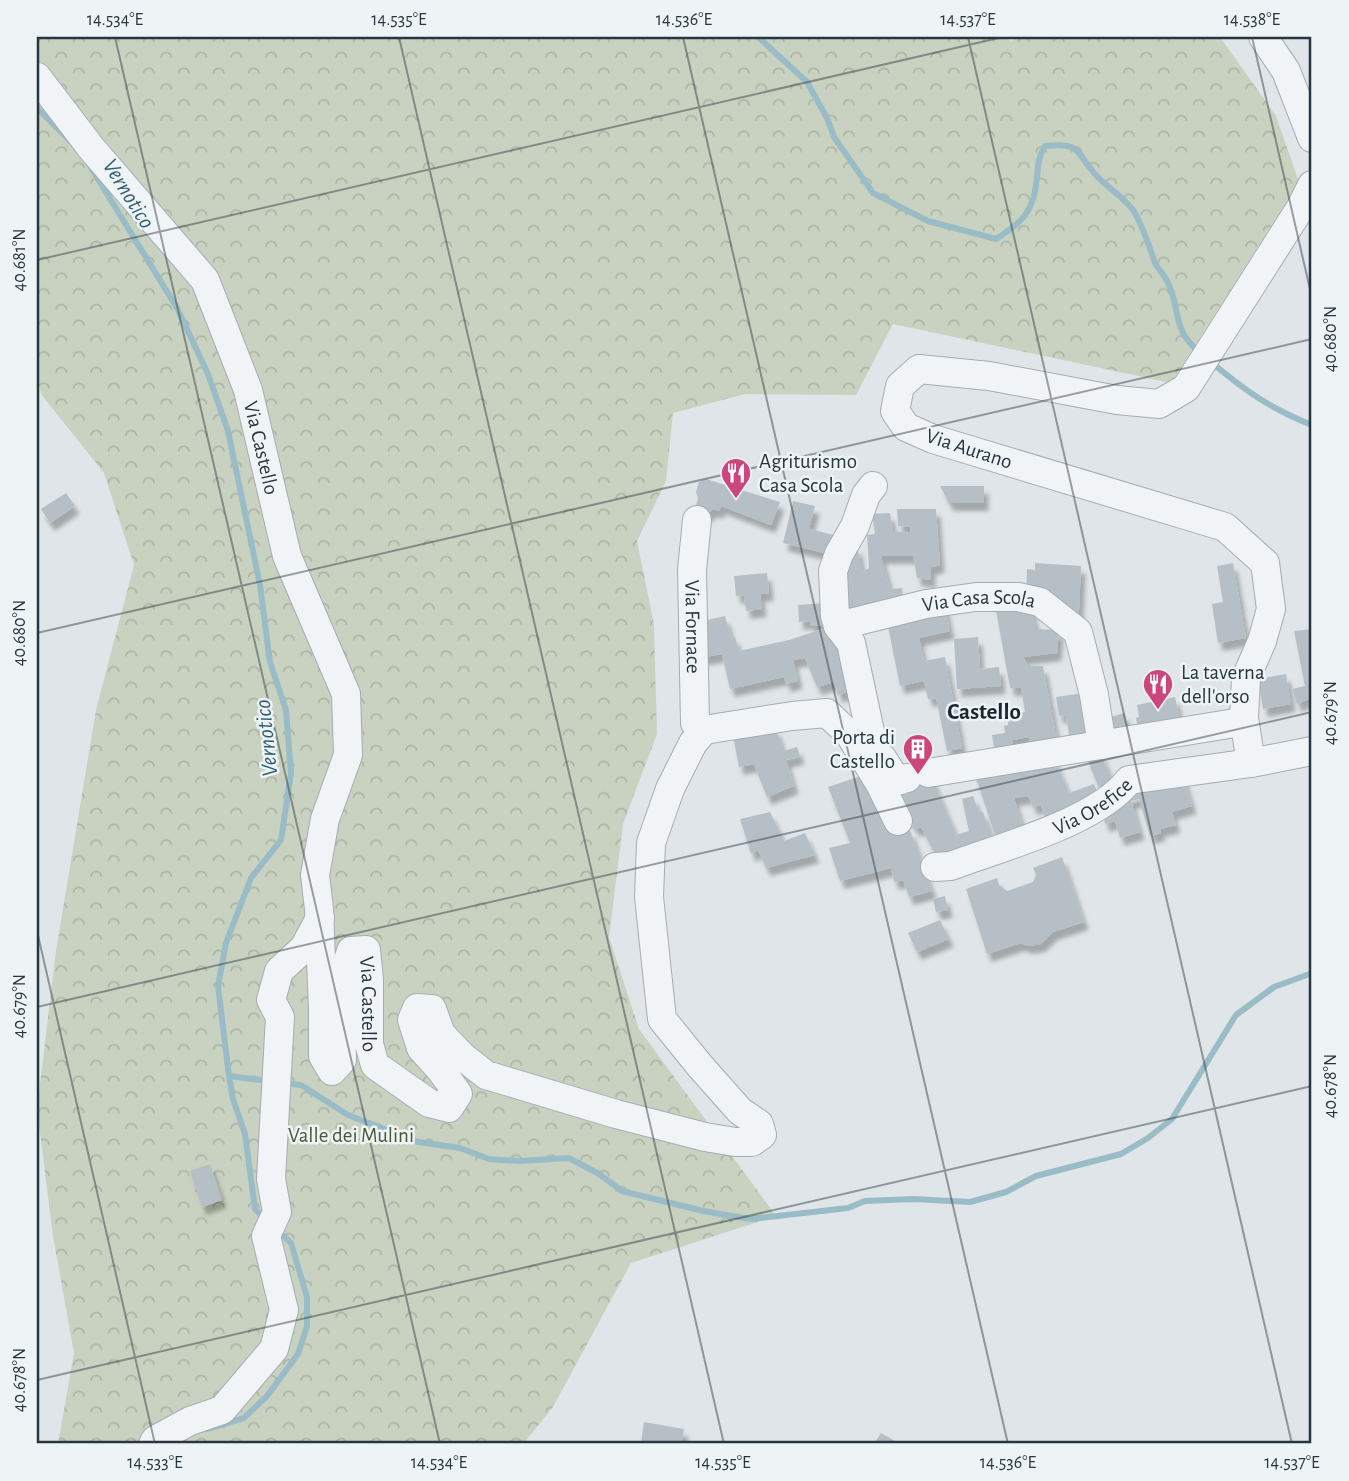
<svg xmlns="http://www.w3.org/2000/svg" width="1349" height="1481" font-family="'Alegreya Sans',sans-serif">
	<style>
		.forest { fill: url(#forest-crowns) }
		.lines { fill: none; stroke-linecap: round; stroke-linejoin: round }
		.stream { stroke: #9abcc7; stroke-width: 6 }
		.building { fill: #b6bfc5; filter: url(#shadow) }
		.minor-casing { stroke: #a4adb2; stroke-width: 30 }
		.minor { stroke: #f1f4f6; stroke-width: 28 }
		.ticks { fill: none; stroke: #28363f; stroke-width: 2; stroke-opacity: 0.45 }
		.labels { text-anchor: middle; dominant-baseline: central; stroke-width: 5; stroke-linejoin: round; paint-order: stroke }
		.street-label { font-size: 21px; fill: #28363f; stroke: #eef3f6 }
		.poi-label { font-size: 21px; fill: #28363f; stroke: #eef3f6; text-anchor: start }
		.park-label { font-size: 21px; fill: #465a36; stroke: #eef3f6 }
		.water-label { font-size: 23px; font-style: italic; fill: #335f72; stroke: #eef3f6 }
		.neighbourhood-label { font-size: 23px; font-weight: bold; fill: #1a272f; stroke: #eef3f6 }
		.neatline { fill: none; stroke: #28363f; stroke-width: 2.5 }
		.ticks-label { font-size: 18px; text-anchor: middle; fill: #28363f }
	</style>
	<defs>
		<pattern id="forest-crowns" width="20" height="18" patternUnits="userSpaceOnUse" patternTransform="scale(1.75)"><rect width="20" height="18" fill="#c9d2c0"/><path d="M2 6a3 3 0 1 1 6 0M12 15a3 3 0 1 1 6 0" fill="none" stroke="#adb5a6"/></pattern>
		<filter id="shadow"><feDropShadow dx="4.5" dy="8" stdDeviation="2" flood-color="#0004"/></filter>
	</defs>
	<rect width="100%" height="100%" fill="#dfe5e8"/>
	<path class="forest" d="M37 37H1005L1011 41 1017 37H1220L1276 116 1299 182 1171 383 893 324 856 395 745 394 673 413 666 481 637 541 654 625 657 734 623 824 609 937 639 1029 776 1216 631 1263 553 1407 523 1444H58L74 1353 53 1236 37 1109 56 951 96 710 134 565 104 473 41 394 37 374Z"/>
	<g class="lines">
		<path class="stream" d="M758 37 807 82 827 118 834 137 873 193 928 221 996 239C1023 222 1034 211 1037 178 1038 165 1038 157 1045 146 1082 142 1075 152 1096 175 1107 188 1126 198 1135 213 1144 229 1149 246 1155 263 1158 269 1164 274 1167 281 1182 309 1170 328 1200 353
			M37 108 70 141
			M90 166 177 308 208 374 228 431 260 585 270 662 286 710 291 773 281 840 251 878 226 943 218 986 229 1076 233 1099 245 1134 255 1209 265 1219
			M1211 362C1244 390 1271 409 1312 425
			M229 1076 269 1081
			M283 1083 301 1085 348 1115 418 1142 460 1148 489 1159 519 1161 569 1158 599 1174 622 1191 703 1211 750 1219 848 1208 865 1201 913 1199 970 1202 1006 1192 1036 1176 1121 1154 1148 1138 1172 1119 1236 1015 1274 987 1312 973
			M207 1429 244 1418 267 1396 298 1354 307 1326V1297L291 1243 278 1231"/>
	</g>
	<path class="building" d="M706 479 780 502 771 525 721 506 719 511 713 509 707 514 695 509 698 498 696 492 699 482Z
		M940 486H984V503H949Z
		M66 493 75 506 50 523 41 509Z
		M793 501 815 506 809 529 842 537 837 556 783 543Z
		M897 509H936L940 565 931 567V580L917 578 913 556H881L890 589 902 588 904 606 838 624 835 572 857 545 862 572 869 568 867 535 875 534 872 514 890 513 893 531 911 533 910 527 898 526Z
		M1035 563 1081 566 1078 632 1026 598 1027 569 1035 570Z
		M1233 563 1246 638 1218 643 1212 604 1223 602 1217 566Z
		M767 573 769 593 760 594 762 609 746 611 744 595 736 596 734 576Z
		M828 603 821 613 822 625 810 626V621L799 622 798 605Z
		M944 604 950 631 919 638 924 661 945 657 962 748 947 751 936 698 928 699 924 681 900 686 886 616Z
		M995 605H1030L1036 629 1059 630 1057 653 1023 657 1028 666H1043L1055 731H1059L1061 743 1031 750 1029 737 1012 740 1013 751 995 753 992 735 1005 733 1004 726 1008 725 1007 715 1025 712 1021 688H1010Z
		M725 616 731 637H735L739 651 789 640 835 625 855 689 838 695 834 682 817 687 805 658 793 660 798 681 786 684 784 677 730 689 722 654 694 659V623Z
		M1312 629V698L1297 704 1292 689 1305 686 1294 631Z
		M978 637 980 669 999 667 1001 686 957 689 954 639Z
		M1286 674 1291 704 1263 709 1258 679Z
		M1084 693 1092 744 1071 747 1066 715 1059 716 1056 697Z
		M1175 697 1180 720 1139 735 1136 718 1139 717 1137 705Z
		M1125 713 1127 734 1105 738 1099 720Z
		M776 728 783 751 797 747 800 756 786 760 794 786 767 797 754 764 739 767 733 736Z
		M1101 753 1112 781 1098 786 1087 758Z
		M1052 754 1069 793 1094 784 1101 802 1046 823 1041 805 1033 807 1028 796 1014 798 1025 835 998 844 973 769Z
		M925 761 956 835 969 831 962 799 973 796 979 812H983L994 846 941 865 921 827 916 829 889 795 903 768Z
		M867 774 893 835 910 830 932 891 909 897 903 880 894 882 891 868 840 881 829 848 850 843 828 787Z
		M1183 776 1192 806 1172 812 1176 825 1160 829 1161 833 1150 836 1139 799 1131 801 1140 832 1120 838 1115 821 1105 824 1101 808 1112 800Z
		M770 812 784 841 805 833 815 855 766 868 758 850 751 854 740 819Z
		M1062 857 1084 922 1053 932 1041 944 1028 946 1021 943 987 954 966 889 997 878 999 885 1007 891 1033 882 1036 875 1033 868Z
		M945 896 948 910 936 912 933 899Z
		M940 920 949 939 917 952 908 933Z
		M210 1164 222 1200 202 1207 190 1171Z
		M644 1422 684 1429 682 1444 641 1442Z
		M881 1433 895 1441 892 1444H874Z"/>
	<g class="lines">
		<g class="minor-casing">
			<g id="minor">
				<path d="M1263 37 1286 71 1312 138"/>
				<path id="s1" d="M37 77 92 149 205 280 248 390 287 556 346 694 348 755 325 819 315 875 319 909 323 1009V1056L332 1071 342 1060C341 1022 338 987 351 951L366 950 369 980V1044L375 1065 429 1103 449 1108 458 1094 440 1069 421 1048 412 1020 417 1008 432 1009 441 1034 462 1056 486 1075 616 1114 705 1137 735 1142H752L762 1135 759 1124 740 1111 700 1066 662 1019 649 897 651 843 670 789 693 743 704 730 792 716 827 713 850 735 880 784 898 821"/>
				<path d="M873 486 866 495 855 526 839 554 833 571 835 616 838 626 851 643 875 755"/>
				<path id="s2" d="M697 520 692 570 695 723 704 730"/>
				<path id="s3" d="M838 626 926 604 976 597H1018L1040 602 1078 632 1094 695 1102 745"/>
				<path d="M874 754 882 758 897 781 907 778"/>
				<path d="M1251 763 1244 718 1246 678 1262 641 1271 609 1265 563 1225 527 933 439 906 427 895 411 900 386 919 369 989 376 1117 400 1159 404 1186 388 1301 207 1312 185"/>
				<path d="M928 773 1235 723 1244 718"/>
				<path id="s4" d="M935 867 951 866C1001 847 1097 822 1129 780L1251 763 1312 751"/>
				<path d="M153 1444 155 1440 190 1421 222 1410 274 1349 284 1310 266 1236 277 1212 271 1179 280 1017 271 1000 279 971 304 948 320 918"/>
			</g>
		</g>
		<use href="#minor" class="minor"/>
	</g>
	<path class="ticks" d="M115 37 440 1444M399 37 724 1444M683 37 1008 1444M968 37 1292 1444M1252 37 1312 298M37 260 1003 37M37 633 1312 339M37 931 155 1444M37 1007 1312 712M37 1380 1312 1086"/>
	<defs>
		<g id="restaurant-pin" transform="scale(1.575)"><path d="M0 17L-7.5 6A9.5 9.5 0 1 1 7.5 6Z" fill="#cb467c" stroke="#eef3f6"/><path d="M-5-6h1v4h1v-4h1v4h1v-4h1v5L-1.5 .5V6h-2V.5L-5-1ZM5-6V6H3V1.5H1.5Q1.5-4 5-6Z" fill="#fff"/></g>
		<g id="building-pin" transform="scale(1.575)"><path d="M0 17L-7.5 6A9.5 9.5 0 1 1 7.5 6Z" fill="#cb467c" stroke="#eef3f6"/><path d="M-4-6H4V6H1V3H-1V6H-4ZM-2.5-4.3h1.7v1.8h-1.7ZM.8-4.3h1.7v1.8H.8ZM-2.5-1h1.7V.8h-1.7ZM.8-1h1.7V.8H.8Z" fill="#fff"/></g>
	</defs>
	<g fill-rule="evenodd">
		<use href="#restaurant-pin" x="736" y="473"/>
		<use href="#restaurant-pin" x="1158" y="684"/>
		<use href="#building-pin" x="918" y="749"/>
	</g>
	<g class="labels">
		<g class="street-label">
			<text stroke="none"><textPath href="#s1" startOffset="441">Via Castello</textPath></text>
			<text transform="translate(969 449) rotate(18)">Via Aurano</text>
			<text stroke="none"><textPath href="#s3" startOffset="144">Via Casa Scola</textPath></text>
			<text stroke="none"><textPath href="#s2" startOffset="107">Via Fornace</textPath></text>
			<text stroke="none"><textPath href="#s4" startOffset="170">Via Orefice</textPath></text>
			<text stroke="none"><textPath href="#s1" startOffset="1281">Via Castello</textPath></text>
		</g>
		<g class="poi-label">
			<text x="759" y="461">Agriturismo<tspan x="759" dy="24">Casa Scola</tspan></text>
			<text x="1181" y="672">La taverna<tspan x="1181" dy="24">dell'orso</tspan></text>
			<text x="895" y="737" text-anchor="end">Porta di<tspan x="895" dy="24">Castello</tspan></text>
		</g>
		<g class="park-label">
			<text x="351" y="1135">Valle dei Mulini</text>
		</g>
		<g class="water-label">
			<text transform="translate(128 194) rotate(58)">Vernotico</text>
			<text transform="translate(267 738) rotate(-96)">Vernotico</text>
		</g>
		<g class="neighbourhood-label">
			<text x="984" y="712">Castello</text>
		</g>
	</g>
	<rect width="1349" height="1481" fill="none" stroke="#eef3f6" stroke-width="77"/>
	<rect x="38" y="38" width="1272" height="1404" class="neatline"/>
	<g class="ticks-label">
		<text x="115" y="25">14.534°E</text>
		<text x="399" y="25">14.535°E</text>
		<text x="684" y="25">14.536°E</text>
		<text x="968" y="25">14.537°E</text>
		<text x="1252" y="25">14.538°E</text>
		<text transform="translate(19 260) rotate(-90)" y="6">40.681°N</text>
		<text transform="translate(1330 339) rotate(-90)" y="6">40.680°N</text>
		<text transform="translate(19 633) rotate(-90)" y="6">40.680°N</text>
		<text transform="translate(1330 713) rotate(-90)" y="6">40.679°N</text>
		<text transform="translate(19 1006) rotate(-90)" y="6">40.679°N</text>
		<text transform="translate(1330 1086) rotate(-90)" y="6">40.678°N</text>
		<text transform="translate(19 1380) rotate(-90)" y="6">40.678°N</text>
		<text x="155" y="1468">14.533°E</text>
		<text x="439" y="1468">14.534°E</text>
		<text x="723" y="1468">14.535°E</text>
		<text x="1008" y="1468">14.536°E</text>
		<text x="1292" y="1468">14.537°E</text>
	</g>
</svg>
